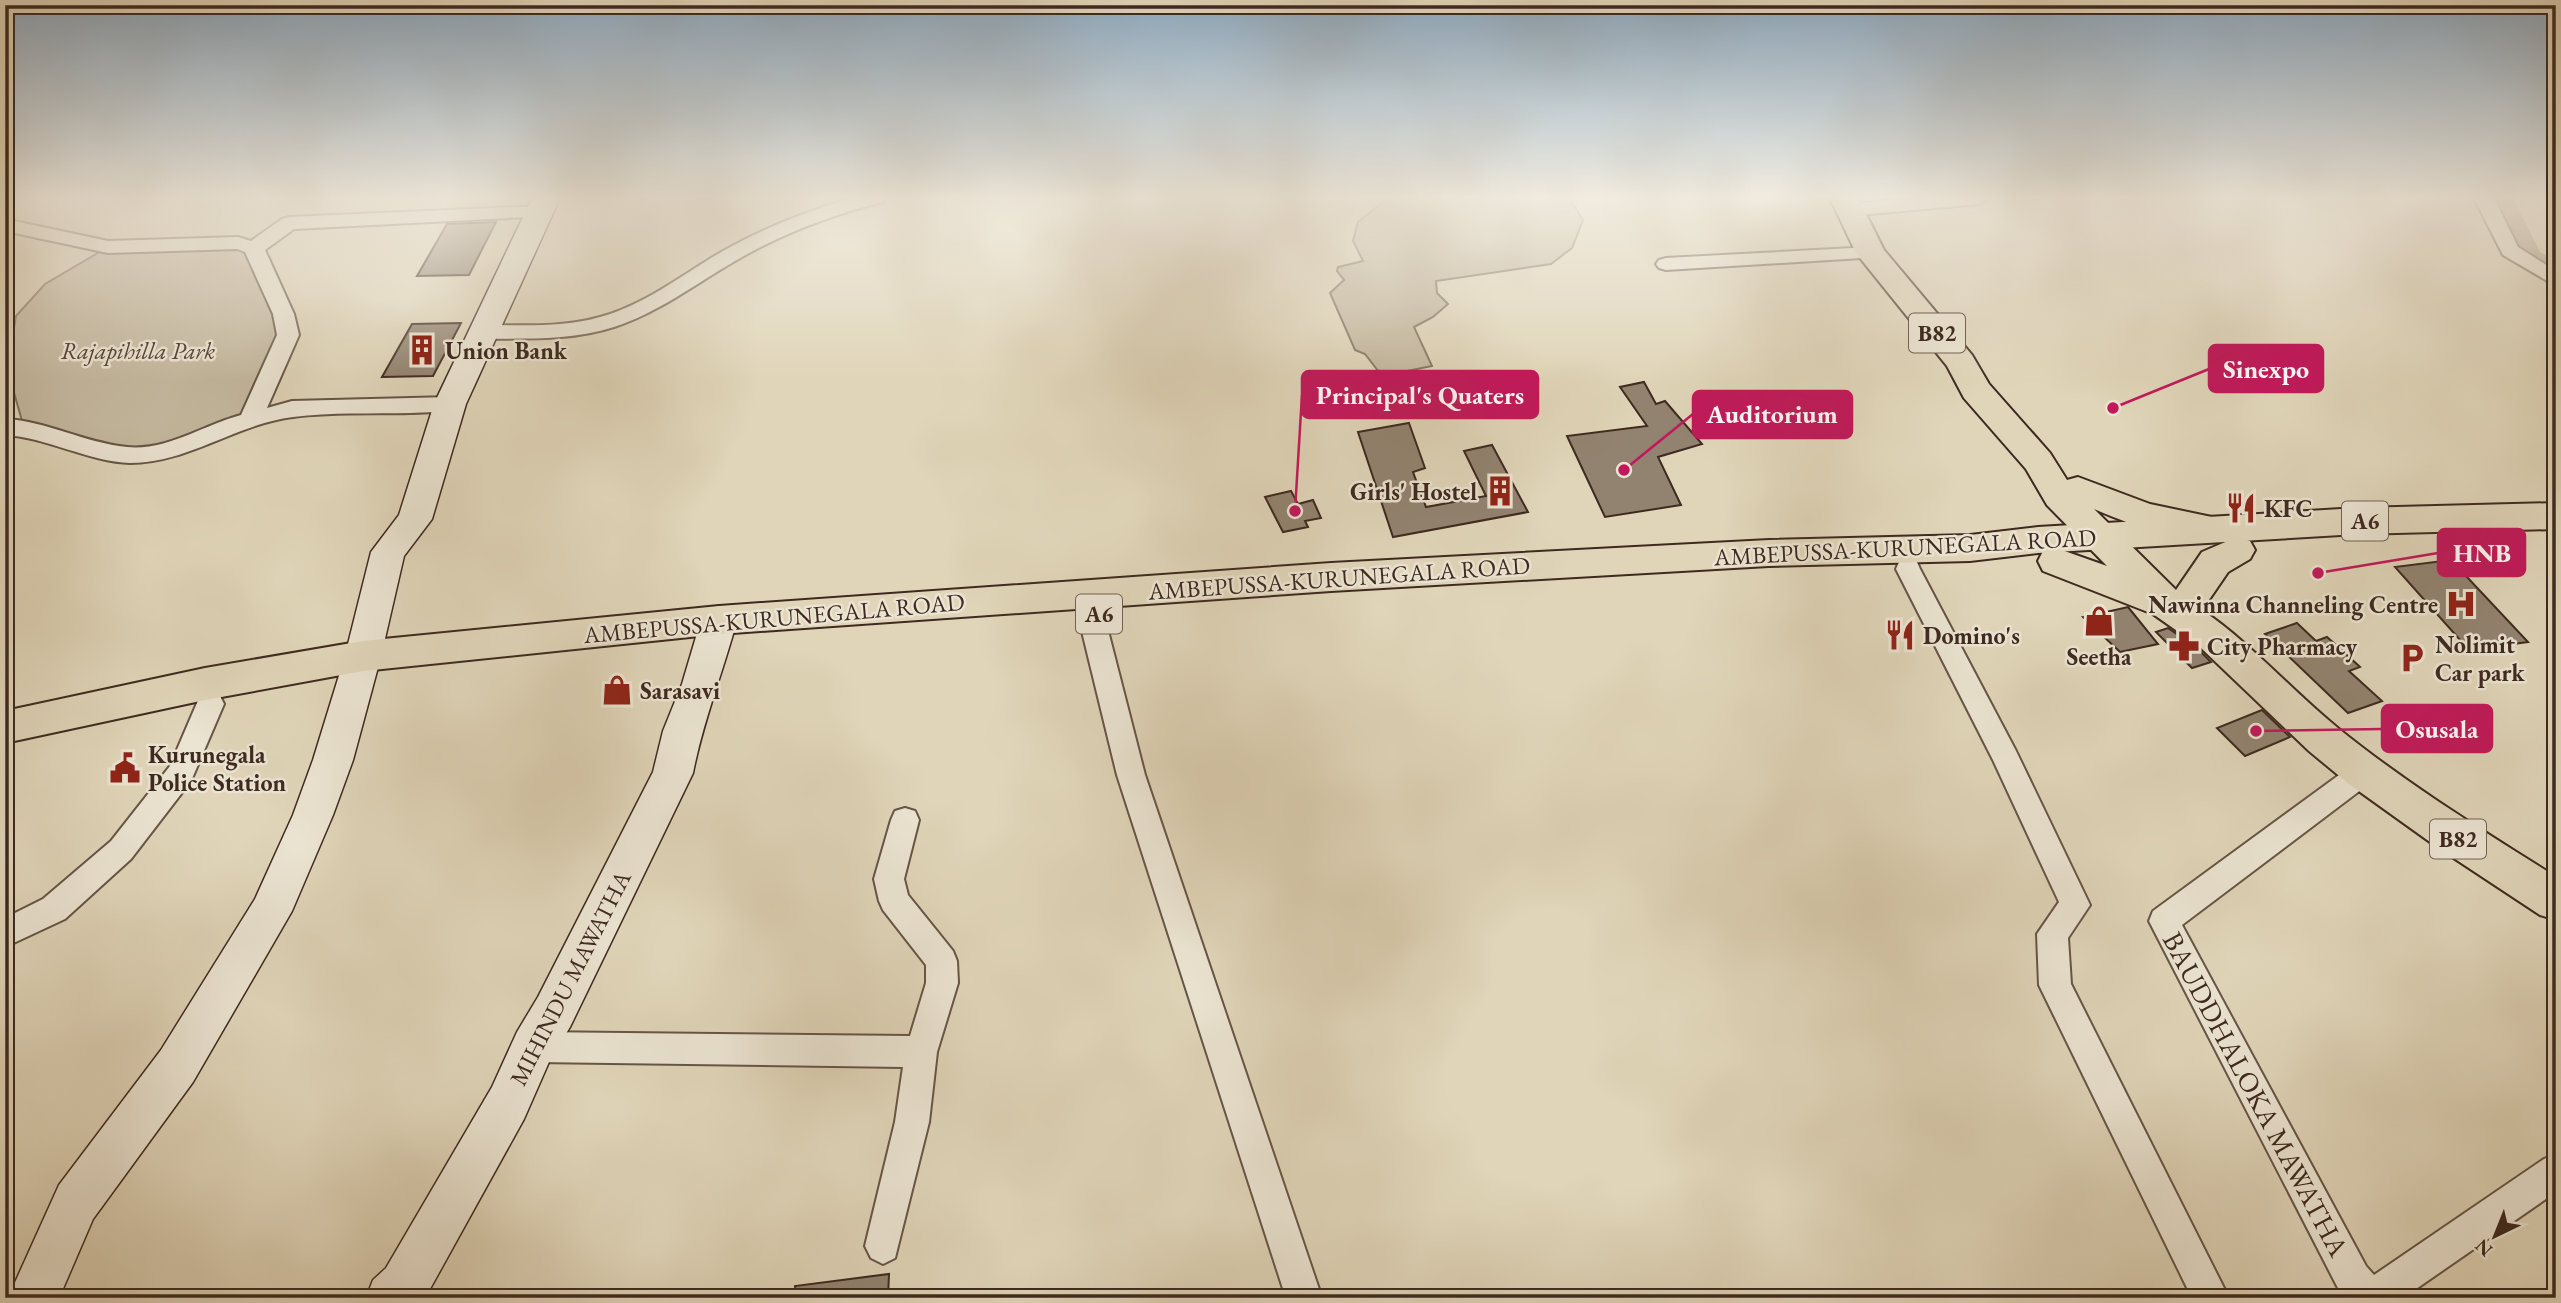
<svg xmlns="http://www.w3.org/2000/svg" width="2561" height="1303" font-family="'EB Garamond',serif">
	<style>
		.green { fill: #c4b89f; stroke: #817160; stroke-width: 2 }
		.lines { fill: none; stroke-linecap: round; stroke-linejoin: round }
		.canal { fill: #a99b85; fill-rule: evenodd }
		.building { fill: #928370; stroke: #3e2a20; stroke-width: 2 }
		.street-casing { stroke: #665546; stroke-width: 4 }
		.secondary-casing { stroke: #3e2a20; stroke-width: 3 }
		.primary-casing { stroke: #3e2a20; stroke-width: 4 }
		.highway-casing { stroke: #3e2a20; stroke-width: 4 }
		.street { fill: #ebe4d2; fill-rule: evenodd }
		.secondary { fill: #ebe4d2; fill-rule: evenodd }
		.primary { fill: #e0d5b9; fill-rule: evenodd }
		.highway { fill: #e0d5b9; fill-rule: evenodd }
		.labels { text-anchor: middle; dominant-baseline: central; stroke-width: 5; stroke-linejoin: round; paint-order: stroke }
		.shield { fill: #ebe4d2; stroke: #726255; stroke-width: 2 }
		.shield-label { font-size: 23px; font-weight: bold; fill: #3e2a20 }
		.park-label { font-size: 24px; font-style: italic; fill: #594639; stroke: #ebe4d2 }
		.poi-label { font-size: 24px; font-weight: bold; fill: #3e2a20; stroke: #ebe4d2; text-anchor: start }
		.street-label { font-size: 24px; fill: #3e2a20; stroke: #ebe4d2 }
		.near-street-label { font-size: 28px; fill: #3e2a20; stroke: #ebe4d2 }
		.leader { fill: none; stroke: #c2185b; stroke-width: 2.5 }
		.callout-dot { fill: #c2185b; stroke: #ebe4d2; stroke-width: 2.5 }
		.callout { fill: #c2185b; stroke: #c2185b; stroke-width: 2.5 }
		.callout-label { font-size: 26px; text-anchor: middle; font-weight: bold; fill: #fff }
	</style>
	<rect width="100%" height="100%" fill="#e0d5b9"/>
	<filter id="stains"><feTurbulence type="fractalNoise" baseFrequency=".00286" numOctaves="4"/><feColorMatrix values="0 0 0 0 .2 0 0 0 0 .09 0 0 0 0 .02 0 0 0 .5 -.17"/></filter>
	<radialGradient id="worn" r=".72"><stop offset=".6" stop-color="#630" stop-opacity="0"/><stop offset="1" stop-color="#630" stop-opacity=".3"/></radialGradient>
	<path class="green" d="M1388 198H1569L1583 220 1572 248 1551 264 1436 281 1437 293 1448 304 1433 317 1414 327 1432 366 1382 376 1365 354 1355 350 1330 293 1344 280 1337 271 1338 267 1363 261 1353 241 1358 222Z
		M108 247 254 248 284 318 250 420 128 455 24 428 7 368 16 316 45 284Z"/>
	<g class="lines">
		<path class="canal" d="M2495 198H2513L2540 252 2556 260V273L2525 260Z"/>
	</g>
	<path class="building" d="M496 222 469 275 417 276 447 224Z
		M461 323 433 376 382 377 412 324Z
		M1644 382 1656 404 1665 401 1702 444 1658 457 1681 505 1605 517 1567 436 1647 426 1620 387Z
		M1409 423 1425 468 1413 472 1426 507 1486 496 1464 451 1492 445 1528 512 1393 537 1358 432Z
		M1291 491 1298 504 1313 500 1321 518 1305 521 1308 527 1283 532 1265 497Z
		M2451 560 2528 642 2469 650 2395 567Z
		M2128 607 2158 644 2120 652 2083 617Z
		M2297 623 2316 641 2327 637 2360 667 2349 671 2382 701 2348 713 2265 634Z
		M2168 628 2198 649 2211 662 2192 668 2156 632Z
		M2262 710 2290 737 2245 756 2217 728Z
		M889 1274 888 1298H796L795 1286Z"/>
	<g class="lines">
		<g class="street-casing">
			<path id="street" d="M852 198H886L883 202C831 215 781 234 735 261 695 284 658 313 614 327 571 341 526 338 482 339L474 337 471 332 474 327 482 325C521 325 562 328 600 317 645 305 683 274 723 251 764 228 807 211 852 198Z
				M1915 198H1989L1979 204 1849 216 1839 210 1849 204Z
				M2474 198H2494L2518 247 2556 271V286L2503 255Z
				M541 206 548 208 551 212 548 216 294 229 265 250 294 314 299 335 267 408 292 401 450 397 458 399 461 404 458 409C443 413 426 412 410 413 372 414 331 412 293 417 236 424 188 463 130 463 90 462 45 437 5 435V419C47 421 85 443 127 447 167 451 203 425 241 415L277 335 273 314 245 252 237 249 108 253 5 231V219L108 241 238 237 251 241 282 219 289 217Z
				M1871 247 1878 249 1881 253 1878 257 1666 270 1659 268 1656 264 1659 260 1666 258Z
				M1908 560 1917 562 1920 569 2016 751 2090 905 2068 938 2071 984 2229 1298H2192L2039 985 2037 934 2059 902 1993 760 1896 569 1899 562Z
				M1091 605 1100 608 1104 615 1145 775 1322 1298H1286L1117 775 1078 615 1082 608Z
				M210 693 220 696 224 704 191 781 131 859 65 919 5 947V918L43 899 111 841 170 766 200 696Z
				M2364 760 2374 764 2378 772 2374 780 2182 925 2366 1266 2374 1275 2544 1159 2556 1154V1192L2403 1298H2346L2340 1292 2149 921 2153 911 2354 764Z
				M905 808 915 811 919 820 904 879 908 895 953 951 957 961 958 983 937 1052 929 1122 895 1258 883 1264 871 1258 865 1246 895 1122 903 1067 533 1062 522 1058 517 1047 522 1036 533 1032 910 1036 926 983V965L883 910 879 901 874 879 891 820 895 811Z"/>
		</g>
		<g class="secondary-casing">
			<path id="secondary" d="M532 198H560L466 404 432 519 404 556 381 656 353 760 333 815 292 911 193 1082 93 1219 59 1298H8L59 1185 161 1050 255 899 293 815 313 760 345 656 371 552 399 515 434 404Z
				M719 606 732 610 737 620C723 672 703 721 693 773L570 1027 549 1062 524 1119 425 1298H366L373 1280 386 1268 492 1087 517 1032 538 997 653 772 663 731 682 684 701 620 706 610Z"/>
		</g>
		<g class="primary-casing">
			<path id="primary" d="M1830 198H1858L1884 250 1972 355 1989 384 2050 453 2067 480 2078 477 2150 504 2226 520 2231 529 2226 538C2192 548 2126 523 2094 509L2176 590 2202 552 2237 537 2250 541 2255 550 2250 559 2228 572 2202 610C2252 644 2292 691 2339 729 2407 784 2482 830 2556 877V920L2540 915 2437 847 2349 784 2309 751 2200 647 2153 614 2043 571 2038 561 2043 551 2056 548 2107 566 2047 505 2026 469 1964 398 1947 366 1856 253Z"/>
		</g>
		<g class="highway-casing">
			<path id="highway" d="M2556 503V529L2358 534 2038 553 1970 561 1769 566 1331 591 719 634 363 671 205 700 5 743V711L205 668 363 641 719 606 1331 563 1769 540 1970 535 2038 527 2358 508Z"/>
		</g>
		<use href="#street" class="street"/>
		<use href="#secondary" class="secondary"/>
		<use href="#primary" class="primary"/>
		<use href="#highway" class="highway"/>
	</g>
	<linearGradient id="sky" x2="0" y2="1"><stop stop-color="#8faac0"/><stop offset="0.52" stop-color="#f1ece0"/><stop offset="1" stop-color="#f1ece0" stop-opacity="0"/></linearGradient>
	<rect width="2561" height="380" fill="url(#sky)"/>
	<defs>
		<g id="building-bare" transform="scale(2.415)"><path d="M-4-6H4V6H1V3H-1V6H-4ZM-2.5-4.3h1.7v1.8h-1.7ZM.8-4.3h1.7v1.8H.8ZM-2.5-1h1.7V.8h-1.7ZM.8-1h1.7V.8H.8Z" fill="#8f2418" stroke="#ebe4d2" stroke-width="2.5" paint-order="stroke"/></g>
		<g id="restaurant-bare" transform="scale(2.415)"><path d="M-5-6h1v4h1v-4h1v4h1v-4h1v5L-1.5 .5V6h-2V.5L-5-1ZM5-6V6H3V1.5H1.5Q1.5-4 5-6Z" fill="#8f2418" stroke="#ebe4d2" stroke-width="2.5" paint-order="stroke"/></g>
		<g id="hospital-bare" transform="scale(2.415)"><path d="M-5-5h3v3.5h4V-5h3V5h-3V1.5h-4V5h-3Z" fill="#8f2418" stroke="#ebe4d2" stroke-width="2.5" paint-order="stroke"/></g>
		<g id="shop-bare" transform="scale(2.415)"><path d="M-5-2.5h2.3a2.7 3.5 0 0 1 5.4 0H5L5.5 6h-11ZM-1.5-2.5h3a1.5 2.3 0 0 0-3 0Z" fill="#8f2418" stroke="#ebe4d2" stroke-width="2.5" paint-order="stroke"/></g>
		<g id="pharmacy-bare" transform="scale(2.415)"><path d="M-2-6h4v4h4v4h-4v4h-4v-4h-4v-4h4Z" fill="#8f2418" stroke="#ebe4d2" stroke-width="2.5" paint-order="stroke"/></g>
		<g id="parking-bare" transform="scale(2.415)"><path d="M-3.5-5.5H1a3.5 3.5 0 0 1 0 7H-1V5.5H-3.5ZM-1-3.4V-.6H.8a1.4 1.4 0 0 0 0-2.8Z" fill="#8f2418" stroke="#ebe4d2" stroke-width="2.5" paint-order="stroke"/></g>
		<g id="civic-bare" transform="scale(2.415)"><path d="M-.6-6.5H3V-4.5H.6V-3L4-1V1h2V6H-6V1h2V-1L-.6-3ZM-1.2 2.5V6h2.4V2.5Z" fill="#8f2418" stroke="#ebe4d2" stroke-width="2.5" paint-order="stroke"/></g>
	</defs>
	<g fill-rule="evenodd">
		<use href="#building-bare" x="422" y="350"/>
		<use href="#building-bare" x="1500" y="491"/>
		<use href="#restaurant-bare" x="2241" y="508"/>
		<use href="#hospital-bare" x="2461" y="604"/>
		<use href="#shop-bare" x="2099" y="621"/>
		<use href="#restaurant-bare" x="1900" y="635"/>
		<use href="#pharmacy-bare" x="2184" y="646"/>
		<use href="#parking-bare" x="2412" y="658"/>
		<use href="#shop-bare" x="617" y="690"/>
		<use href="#civic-bare" x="125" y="768"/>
	</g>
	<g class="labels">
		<g class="shield">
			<rect x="1909" y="313.5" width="56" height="39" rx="5"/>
			<rect x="2342" y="501.5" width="46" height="39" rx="5"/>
			<rect x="1076" y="594.5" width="46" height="39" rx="5"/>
			<rect x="2430" y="819.5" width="56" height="39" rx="5"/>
		</g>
		<g class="shield-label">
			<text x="1937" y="333">B82</text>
			<text x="2365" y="521">A6</text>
			<text x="1099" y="614">A6</text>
			<text x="2458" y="839">B82</text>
		</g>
		<g class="park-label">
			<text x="138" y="350">Rajapihilla Park</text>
		</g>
		<g class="poi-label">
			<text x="445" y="350">Union Bank</text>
			<text x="1477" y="491" text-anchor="end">Girls' Hostel</text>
			<text x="2264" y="508">KFC</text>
			<text x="2438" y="604" text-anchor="end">Nawinna Channeling Centre</text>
			<text x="1923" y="635">Domino's</text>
			<text x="2435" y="644">Nolimit<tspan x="2435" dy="28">Car park</tspan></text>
			<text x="2207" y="646">City Pharmacy</text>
			<text x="2099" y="656" text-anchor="middle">Seetha</text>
			<text x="640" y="690">Sarasavi</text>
			<text x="148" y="754">Kurunegala<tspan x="148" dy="28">Police Station</tspan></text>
		</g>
		<g class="street-label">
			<text transform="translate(1905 547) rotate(-3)">AMBEPUSSA-KURUNEGALA ROAD</text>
			<text transform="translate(1339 578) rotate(-4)">AMBEPUSSA-KURUNEGALA ROAD</text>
			<text transform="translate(774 618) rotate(-5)">AMBEPUSSA-KURUNEGALA ROAD</text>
			<text transform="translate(570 978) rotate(-63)">MIHINDU MAWATHA</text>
		</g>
		<g class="near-street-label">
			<text transform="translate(2256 1094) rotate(62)">BAUDDHALOKA MAWATHA</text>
		</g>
	</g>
	<path class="leader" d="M2113 408L2209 369M1295 511L1302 395M1624 470L1693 414M2318 573L2438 553M2256 731L2382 729"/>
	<g class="callout-dot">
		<circle cx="2113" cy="408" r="7"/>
		<circle cx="1295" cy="511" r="7"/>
		<circle cx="1624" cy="470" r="7"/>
		<circle cx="2318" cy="573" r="7"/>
		<circle cx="2256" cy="731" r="7"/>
	</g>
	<g class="callout">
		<rect x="2209" y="345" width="114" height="47" rx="7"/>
		<rect x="1302" y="371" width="236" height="47" rx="7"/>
		<rect x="1693" y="391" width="159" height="47" rx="7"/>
		<rect x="2438" y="529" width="87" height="47" rx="7"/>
		<rect x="2382" y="705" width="110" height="47" rx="7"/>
	</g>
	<g class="callout-label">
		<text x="2266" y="378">Sinexpo</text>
		<text x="1420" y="404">Principal's Quaters</text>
		<text x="1772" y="423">Auditorium</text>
		<text x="2482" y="562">HNB</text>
		<text x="2437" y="738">Osusala</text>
	</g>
	<rect width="2561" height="1303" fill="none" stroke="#e0d5b9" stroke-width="28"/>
	<rect x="7" y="7" width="2547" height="1289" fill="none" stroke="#3e2a20" stroke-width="3.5"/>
	<rect x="14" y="14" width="2533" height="1275" fill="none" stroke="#3e2a20" stroke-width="2"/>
	<g transform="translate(2495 1236) rotate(223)" stroke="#ebe4d2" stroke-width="5" paint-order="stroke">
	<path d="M0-5L12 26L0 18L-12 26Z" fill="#3e2a20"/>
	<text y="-10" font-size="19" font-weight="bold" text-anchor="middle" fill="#3e2a20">N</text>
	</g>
	<rect width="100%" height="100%" filter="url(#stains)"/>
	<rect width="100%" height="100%" fill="url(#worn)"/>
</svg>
